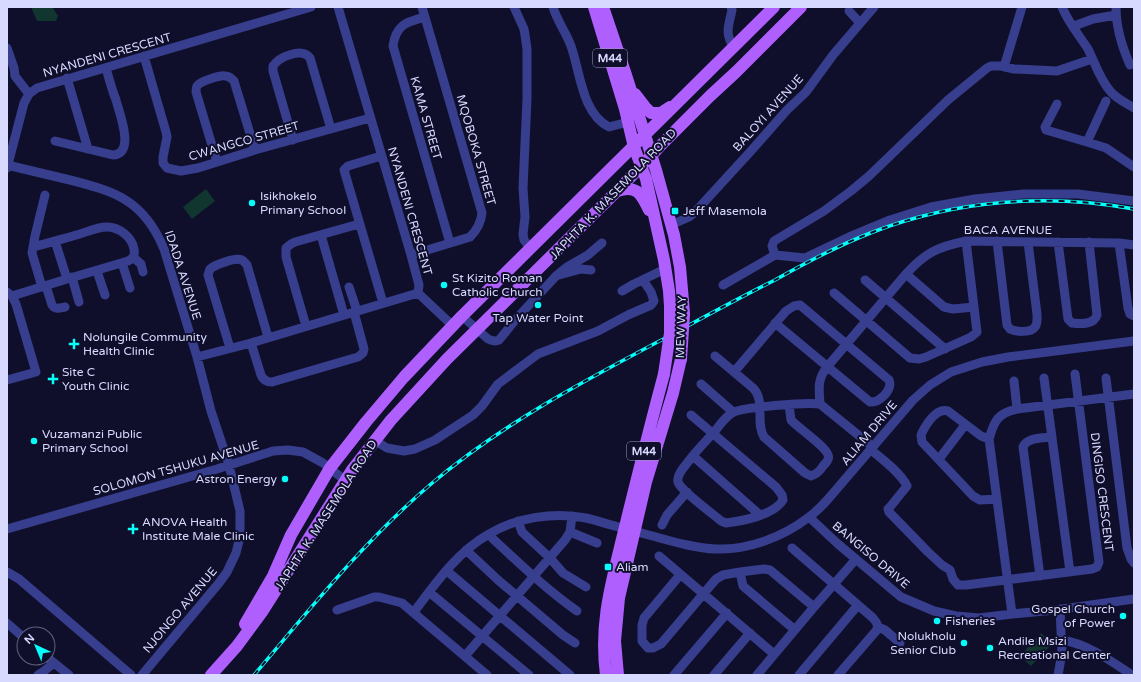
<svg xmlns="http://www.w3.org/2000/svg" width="1141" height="682" font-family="'Varela Round',sans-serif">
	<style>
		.green { fill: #11352f }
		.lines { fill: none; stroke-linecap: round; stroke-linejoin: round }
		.minor { stroke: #373e8d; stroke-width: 9 }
		.major { stroke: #b05fff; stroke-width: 12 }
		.rail-casing { stroke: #04fffa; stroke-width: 3.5 }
		.rail { stroke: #100f2b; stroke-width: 2; stroke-dasharray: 6; stroke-linecap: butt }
		.major-bridge { stroke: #b05fff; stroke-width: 12 }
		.poi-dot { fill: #04fffa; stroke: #100f2b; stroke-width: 1.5 }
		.labels { text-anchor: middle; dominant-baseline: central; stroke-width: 4; stroke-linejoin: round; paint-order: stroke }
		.shield { fill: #100f2b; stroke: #9c9cbf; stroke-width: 1 }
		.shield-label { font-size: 11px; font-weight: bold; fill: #d8d9ff }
		.street-label { font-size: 12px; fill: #d8d9ff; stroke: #100f2b }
		.poi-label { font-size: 12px; fill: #d8d9ff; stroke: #100f2b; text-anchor: start }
	</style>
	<rect width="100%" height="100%" fill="#100f2b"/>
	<path class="green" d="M31 7H54L53 8 58 16 56 21H37Z
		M206 189 215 201 192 219 183 207Z
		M1041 633 1053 643 1031 666 1020 656Z"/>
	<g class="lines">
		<path class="minor" d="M338 7 411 255 419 285 418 293
			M514 7 524 29 525 35 527 49V99L523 188 525 217 523 234 524 240 531 249
			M553 7C557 21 566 32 571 46 580 71 582 114 609 127L628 122
			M731 7 732 10C729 25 724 33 734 48
			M1062 7C1068 22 1079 35 1088 49 1095 63 1100 80 1111 92 1117 99 1126 103 1134 108
			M1116 7C1116 26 1122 47 1130 65
			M849 11 860 23
			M425 17C407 22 396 24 393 46L450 243
			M1074 26 1093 19 1116 15
			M7 48 14 68 15 76 29 94
			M144 56 166 132 167 137 163 157V163L167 168 181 171 198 168 255 150 370 118
			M1004 67 1022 7
			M67 78 88 149
			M1057 104 1045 127 1046 130 1087 142 1106 148 1134 167
			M293 140 273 71V66C279 57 302 47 310 58L331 129
			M55 141 113 155C136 154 119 112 116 100 112 90 109 79 106 68
			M1087 142 1106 101
			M381 156 348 166 344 170 383 303
			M217 162 196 92C196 90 196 88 197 86 200 81 221 75 225 76 229 76 231 78 234 81L255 150
			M7 165C28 170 49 175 70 180 117 192 144 201 164 249L197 357 211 411 229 465 240 511V530L239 541 236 553 227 572 219 583 142 675
			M7 168 24 103 29 94 37 88 311 7
			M671 225 689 217 695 212 750 152 787 110 806 92 833 55 874 7
			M321 235 344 315
			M55 241 67 279
			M997 241 1007 325 1010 329C1016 332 1031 333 1035 327 1038 323 1037 318 1037 314L1028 242
			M1058 242 1068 319 1072 323C1081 324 1094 325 1097 315L1089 242
			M1119 243 1128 308 1130 314 1134 316
			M411 255 470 237C477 230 481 222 482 213L422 7
			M775 255 805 258 849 237 890 220 931 207 975 199 1024 194H1078L1134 201
			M134 258 141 264 143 272
			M122 263 130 288
			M97 271 105 295
			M906 274 944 307 953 309 974 307
			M559 275 581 269 591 270
			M72 277 79 302
			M865 280 945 349
			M723 285 775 255 772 246 774 241 824 211 851 191 869 176 948 100 987 68 991 66H1001L1014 69 1057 71 1092 59
			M46 286 52 305C55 310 60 308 65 307
			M42 287 32 253 35 236 45 195
			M349 287 357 311
			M622 291 634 284 665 269
			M7 292 12 296 16 304 36 372 7 380
			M418 293 453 326
			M834 293 910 358 919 359 926 357 971 337 977 332 966 241
			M12 296 67 279 128 261C134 258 135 255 134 249 132 237 119 227 107 227 98 227 89 231 80 234 65 238 49 243 33 247
			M462 316 488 339C492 341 495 342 499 340L517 318 556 276 567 267 588 255 602 243
			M306 326 286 257V248L291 244 295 242 359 224
			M251 343 261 375C263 380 267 382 272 382L358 357 363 353 364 349 354 312
			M230 348 208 275 210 269C215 265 235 257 242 260 244 261 245 263 247 265L268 337
			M715 356 753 388C766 401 755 423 764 437L805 473 811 476C817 474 820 471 823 466 826 463 830 459 828 455 826 447 800 429 793 422L791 420 789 405
			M197 357 251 343 418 293
			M734 372 786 311 794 306 800 305 889 380C893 390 879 403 870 402L775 323
			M1044 378 1070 572
			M1106 378 1127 548 1131 559 1134 563
			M1014 381 1017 409
			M701 384 733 412
			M820 404C819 388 817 380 827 367L906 274C926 252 938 247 966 241L1119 243 1134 245
			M820 404 873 447
			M691 415 776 487 782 495 783 500C774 515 743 521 726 523L721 521C712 513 681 491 678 482 676 474 687 464 691 458 698 449 707 440 715 431 720 425 725 417 732 413 742 407 807 402 820 404
			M989 439 981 436 948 411C936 407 925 426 921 435L922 442 973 496 980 500 997 499
			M374 440 387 448 404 451 415 449 435 440 473 415 482 406 498 384 538 354 598 331 628 315 651 305 654 301 651 292 643 280
			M870 449C881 458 901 473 907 486L890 507 888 509 889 512 928 552 942 565 950 570 953 579 958 585H966L1092 569 1097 567 1099 562 1075 374
			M693 456 760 515
			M939 459 965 425
			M809 517 838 544 901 597 934 611 956 616 979 618 1012 614 1055 610 1134 599
			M518 521 522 532 550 558 563 573 586 587
			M662 525 667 515 687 492
			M7 529 217 469 273 451 288 450 303 452 323 463 346 481
			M570 532 597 543
			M489 534 493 539C520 564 547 590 577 611
			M792 548 873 618C877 623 879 625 876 631L838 675
			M466 550 498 580 563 635 575 643
			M659 556 774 654
			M447 571 570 675
			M7 572 19 579 131 675
			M740 572 743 586 795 630
			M680 575 644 618 642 625V641L648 648H653L661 644 716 579 723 575 740 572 764 569 770 570 814 607
			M1040 576 1023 447C1027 437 1043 438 1052 437
			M429 592 529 675
			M337 610 374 597H379L402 603 487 675
			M414 612C435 584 457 552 489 534 517 517 554 512 586 518 596 520 606 524 615 526 625 529 635 531 645 534 668 540 692 548 716 549 749 550 783 537 809 517 816 512 823 505 829 498L913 400 930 385 951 372 982 362 1008 357 1134 341
			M1012 614 989 439C994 421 998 413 1017 409L1134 394
			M7 623 24 638
			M878 627 885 630 900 643
			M1062 640C1088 644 1111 661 1132 675
			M465 656 565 540 570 532 572 516
			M48 658 69 675
			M38 675 44 671 54 663
			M674 675 727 613
			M714 675 750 633
			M757 675 814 607 856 559
			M799 675 858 605
			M1058 675 1062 653 1060 609"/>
		<path class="major" d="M594 7 625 109 634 147 646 179 664 260 669 291 670 306
			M603 7 626 75 656 170 674 235 680 267 683 301
			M635 94 645 107 651 113H661L670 107
			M617 191C637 185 641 193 649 210
			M245 624 273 576 291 535 330 468 366 422 404 377 462 316 774 7
			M211 675 237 646 262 612 352 470 391 420 447 359 617 191 651 156 662 144 710 96 736 72 801 7
			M606 675C599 622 612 581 624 531 637 478 650 426 664 374
			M618 675 615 641 619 598 646 482 673 393 681 359"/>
		<g class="rail-casing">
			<path id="rail" d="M254 675C310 609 364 541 431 484 503 423 586 380 669 336 704 317 739 298 775 280 807 262 839 245 873 232 956 200 1047 193 1134 209"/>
		</g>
		<use href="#rail" class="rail"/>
		<path class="major-bridge" d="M681 359 684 314 683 301
			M664 374 670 333V306"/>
	</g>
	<g class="poi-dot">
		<circle cx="252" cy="203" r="4"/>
		<rect x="671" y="207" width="8" height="8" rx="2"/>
		<circle cx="444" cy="285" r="4"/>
		<circle cx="538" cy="305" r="4"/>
		<path d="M72 338h4v4h4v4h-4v4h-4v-4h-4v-4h4z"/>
		<path d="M51 373h4v4h4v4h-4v4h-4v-4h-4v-4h4z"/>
		<circle cx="34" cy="441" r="4"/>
		<circle cx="285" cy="479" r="4"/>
		<path d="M131 523h4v4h4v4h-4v4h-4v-4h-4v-4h4z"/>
		<rect x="604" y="563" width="8" height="8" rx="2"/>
		<circle cx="1123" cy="616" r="4"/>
		<circle cx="937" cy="621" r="4"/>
		<circle cx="964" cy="643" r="4"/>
		<circle cx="990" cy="648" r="4"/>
	</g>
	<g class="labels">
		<g class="shield">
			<rect x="593" y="49" width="34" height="18" rx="3"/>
			<rect x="627" y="442" width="34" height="18" rx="3"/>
		</g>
		<g class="shield-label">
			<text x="610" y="58">M44</text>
			<text x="644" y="451">M44</text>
		</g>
		<g class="street-label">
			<text transform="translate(107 55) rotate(-16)">NYANDENI CRESCENT</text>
			<text transform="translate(768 113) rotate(-48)">BALOYI AVENUE</text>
			<text transform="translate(426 118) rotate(74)">KAMA STREET</text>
			<text transform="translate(244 141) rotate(-16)">CWANGCO STREET</text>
			<text transform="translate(476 150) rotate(74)">MQOBOKA STREET</text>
			<text transform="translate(613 194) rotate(-46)">JAPHTA K. MASEMOLA ROAD</text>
			<text transform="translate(410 211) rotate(74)">NYANDENI CRESCENT</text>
			<text x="1008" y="230">BACA AVENUE</text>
			<text transform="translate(183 275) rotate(72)">IDADA AVENUE</text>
			<text transform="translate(681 327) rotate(-88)">MEW WAY</text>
			<text transform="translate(869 433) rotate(-50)">ALIAM DRIVE</text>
			<text transform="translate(176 468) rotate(-16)">SOLOMON TSHUKU AVENUE</text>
			<text transform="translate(1102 492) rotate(83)">DINGISO CRESCENT</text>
			<text transform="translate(326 515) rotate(-57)">JAPHTA K. MASEMOLA ROAD</text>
			<text transform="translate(871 555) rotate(40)">BANGISO DRIVE</text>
			<text transform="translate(180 610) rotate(-50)">NJONGO AVENUE</text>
		</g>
		<g class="poi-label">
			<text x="260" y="196">Isikhokelo<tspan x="260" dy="14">Primary School</tspan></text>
			<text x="683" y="211">Jeff Masemola</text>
			<text x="452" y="278">St Kizito Roman<tspan x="452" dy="14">Catholic Church</tspan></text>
			<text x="538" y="318" text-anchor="middle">Tap Water Point</text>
			<text x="83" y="337">Nolungile Community<tspan x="83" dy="14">Health Clinic</tspan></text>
			<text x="62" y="372">Site C<tspan x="62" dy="14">Youth Clinic</tspan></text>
			<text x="42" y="434">Vuzamanzi Public<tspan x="42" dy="14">Primary School</tspan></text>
			<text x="277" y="479" text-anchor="end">Astron Energy</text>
			<text x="142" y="522">ANOVA Health<tspan x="142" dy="14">Institute Male Clinic</tspan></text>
			<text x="616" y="567">Aliam</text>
			<text x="1115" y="609" text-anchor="end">Gospel Church<tspan x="1115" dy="14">of Power</tspan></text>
			<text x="945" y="621">Fisheries</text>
			<text x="956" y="636" text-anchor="end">Nolukholu<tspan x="956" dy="14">Senior Club</tspan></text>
			<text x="998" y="641">Andile Msizi<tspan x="998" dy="14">Recreational Center</tspan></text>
		</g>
	</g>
	<rect width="1141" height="682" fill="none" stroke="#d8d9ff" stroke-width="16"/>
	<g transform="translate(36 646) rotate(316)"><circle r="19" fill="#100f2b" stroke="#606080"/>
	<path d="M0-3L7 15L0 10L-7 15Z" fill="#04fffa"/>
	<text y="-6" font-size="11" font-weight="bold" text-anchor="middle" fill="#d8d9ff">N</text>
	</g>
</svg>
